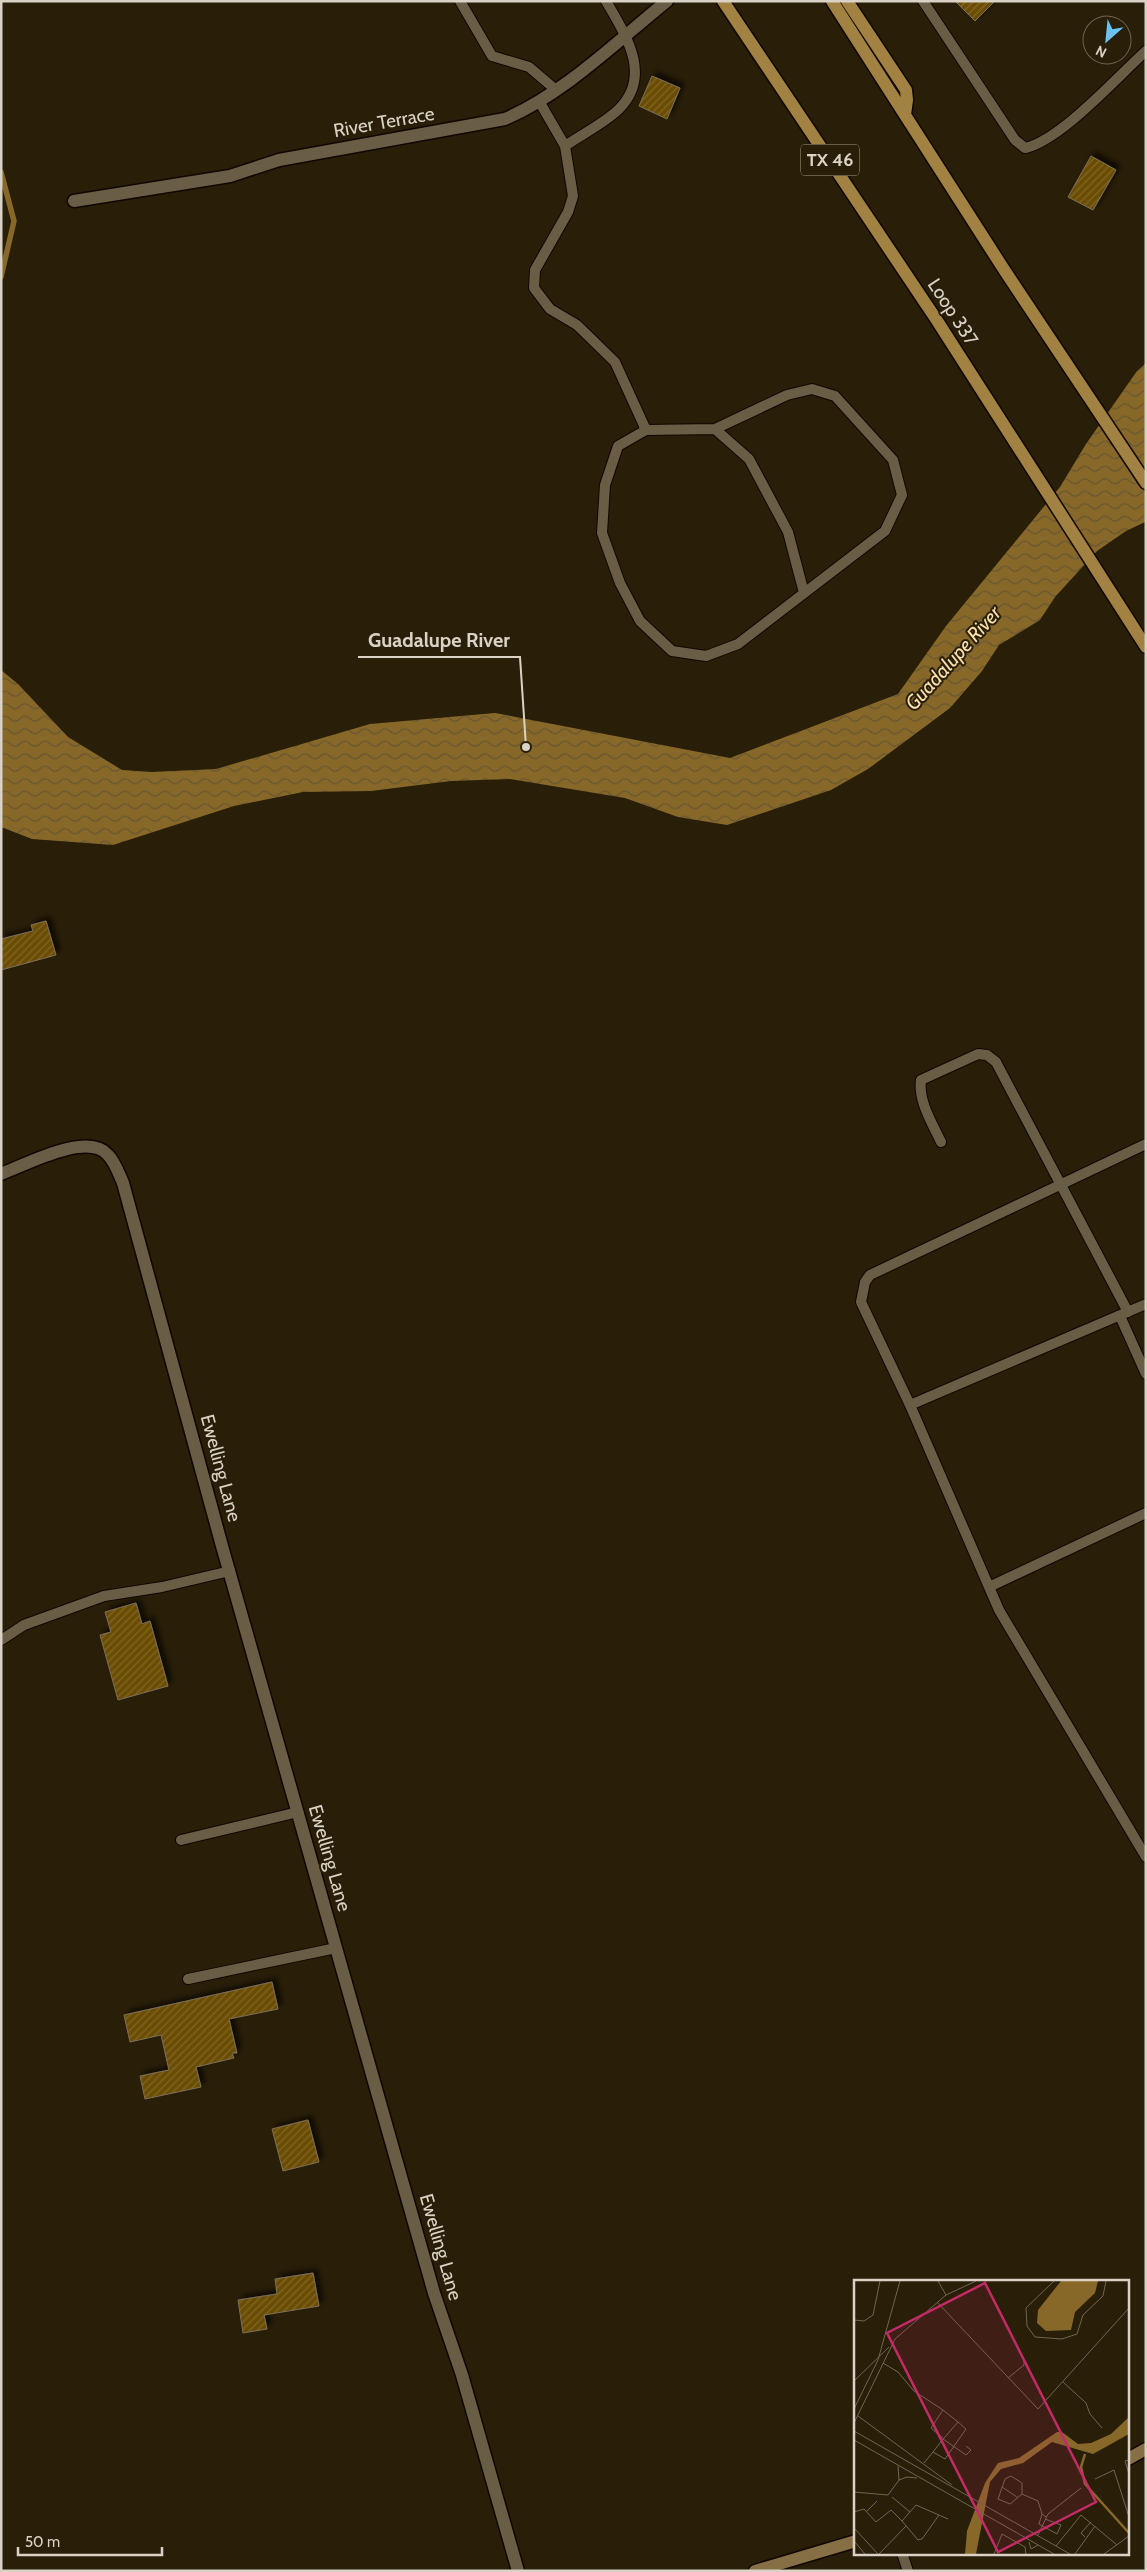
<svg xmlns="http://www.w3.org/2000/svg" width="1147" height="2572" font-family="Cabin,sans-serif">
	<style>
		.water { fill: url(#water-waves) }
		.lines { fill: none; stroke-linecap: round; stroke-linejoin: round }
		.stream { stroke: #876829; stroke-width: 5.5 }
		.building { fill: url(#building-hatch); stroke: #7e7059; filter: url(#shadow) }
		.lane-casing { stroke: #110700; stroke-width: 12 }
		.street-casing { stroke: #110700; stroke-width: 15 }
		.secondary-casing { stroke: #110700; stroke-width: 15 }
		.primary-casing { stroke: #110700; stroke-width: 15 }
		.lane { stroke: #6a5d46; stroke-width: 10 }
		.street { stroke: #6a5d46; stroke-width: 12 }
		.secondary { stroke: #866f44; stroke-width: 12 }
		.primary { stroke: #a28242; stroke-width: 12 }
		.labels { text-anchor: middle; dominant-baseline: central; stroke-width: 4; stroke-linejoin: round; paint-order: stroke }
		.shield { fill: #291e08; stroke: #a49c8c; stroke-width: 1 }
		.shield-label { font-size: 18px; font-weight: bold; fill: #d9d2c5 }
		.street-label { font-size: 19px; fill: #d9d2c5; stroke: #291e08 }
		.water-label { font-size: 20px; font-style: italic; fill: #fbe0ae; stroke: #291e08 }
		.inset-river { fill: none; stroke: #876829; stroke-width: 2.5 }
		.inset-road { fill: none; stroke: #6f6654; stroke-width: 1 }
		.view { fill: #c42b66; fill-opacity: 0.15; stroke: #c42b66; stroke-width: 2.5 }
		.inset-edge { fill: none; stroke: #d9d2c5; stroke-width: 2.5 }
		.leader { fill: none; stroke: #d9d2c5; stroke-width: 2 }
		.callout-dot { fill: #d9d2c5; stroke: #291e08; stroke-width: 2 }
		.callout-label { font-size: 20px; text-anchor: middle; font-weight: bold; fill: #d9d2c5; stroke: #291e08; stroke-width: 4; stroke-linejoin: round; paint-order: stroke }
	</style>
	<defs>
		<pattern id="water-waves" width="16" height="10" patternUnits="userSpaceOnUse" patternTransform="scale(1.25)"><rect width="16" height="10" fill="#876829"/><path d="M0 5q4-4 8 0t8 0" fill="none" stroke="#685631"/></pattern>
		<pattern id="building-hatch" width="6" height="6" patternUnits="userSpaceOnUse" patternTransform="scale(1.25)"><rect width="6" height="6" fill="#6b4d04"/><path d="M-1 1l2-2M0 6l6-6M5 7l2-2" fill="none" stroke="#806627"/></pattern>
		<filter id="shadow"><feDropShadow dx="4.5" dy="-4.5" stdDeviation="2.5" flood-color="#0009"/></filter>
	</defs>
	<rect width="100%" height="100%" fill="#291e08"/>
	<path class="water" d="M1146 363 1145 522 1126 531 1097 551 1055 597 1040 620 999 645 982 671 950 708 868 769 831 790 727 825 678 817 625 798 510 779 451 781 371 791 303 792 234 806 113 845 32 839 1 827V670L18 684 68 737 122 770 152 772 216 769 370 724 495 713 730 758 898 694 946 626 1060 487 1086 444 1137 371Z"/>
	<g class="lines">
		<path class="stream" d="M1 172 14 221 1 277"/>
	</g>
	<path class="building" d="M955 1H995L975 21Z
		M652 76 680 88 667 119 639 106Z
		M1091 156 1116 170 1093 210 1068 197Z
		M46 921 56 955 1 970V939L33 931 31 925Z
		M136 1603 142 1624 150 1621 168 1686 118 1700 100 1635 111 1632 105 1612Z
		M272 1982 278 2009 229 2019 237 2053H232L234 2058 196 2067 201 2087 145 2099 140 2076 169 2070 161 2035 130 2042 124 2015Z
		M308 2120 319 2162 283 2171 272 2129Z
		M313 2273 319 2306 264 2315 267 2329 243 2333 238 2300 277 2294 275 2279Z"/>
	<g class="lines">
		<g class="lane-casing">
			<path id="lane" d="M460 1 492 56 529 67 556 90
				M923 1 1015 140 1025 148C1061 140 1117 77 1146 51
				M539 101 565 146C581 135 606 122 619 109 653 75 625 34 606 1
				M565 146 573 196 568 212 535 270 534 288 550 309 577 325 615 362 646 430 715 429 787 395 812 389 835 396 893 460 902 495 885 531 738 644 706 656 672 651 640 621 620 583 602 533 605 485 618 446 646 430
				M715 429 749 459 788 532 804 593
				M941 1142C932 1123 918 1101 921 1080L978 1054 987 1055 996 1062 1128 1312
				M1146 1144 870 1275 865 1282 861 1302 910 1405 1146 1304
				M1120 1316 1146 1374
				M910 1405 989 1587 1146 1513
				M989 1587 999 1610 1146 1857
				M1 1640 24 1625 104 1596 162 1587 230 1571
				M181 1840 298 1812
				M188 1979 336 1948
				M902 2553 908 2571"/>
		</g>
		<g class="street-casing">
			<path id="street" d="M74 201 230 176 279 160 505 119C565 93 616 42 667 1
				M1 1174C25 1165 88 1131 108 1155 115 1162 119 1174 123 1183L222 1546 434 2293 462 2375 518 2571"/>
		</g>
		<g class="secondary-casing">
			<path id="secondary" d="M1128 2459 1146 2449
				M755 2571 856 2541"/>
		</g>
		<g class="primary-casing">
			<path id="primary" d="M723 1 936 319 1146 647
				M832 1 1003 268 1146 483
				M847 1 906 90 907 100 905 115"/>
		</g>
		<use href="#lane" class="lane"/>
		<use href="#street" class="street"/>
		<use href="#secondary" class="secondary"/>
		<use href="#primary" class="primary"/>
	</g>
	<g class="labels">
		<rect class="shield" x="801" y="144.5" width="58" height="31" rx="4"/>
		<g class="shield-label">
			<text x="830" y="160">TX 46</text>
		</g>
		<g class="street-label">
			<text transform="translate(384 122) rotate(-10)">River Terrace</text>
			<text transform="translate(953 312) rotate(57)">Loop 337</text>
			<text transform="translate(221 1468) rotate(75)">Ewelling Lane</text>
			<text transform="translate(330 1858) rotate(74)">Ewelling Lane</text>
			<text transform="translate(441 2247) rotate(74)">Ewelling Lane</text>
		</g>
		<g class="water-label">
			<text transform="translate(953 658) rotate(-48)">Guadalupe River</text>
		</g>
	</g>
	<g transform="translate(854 2280)">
		<rect width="275" height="275" fill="#291e08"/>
		<path d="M207 1H244L241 13 221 32 217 50 192 51 183 43 184 30ZM275 137V154L239 174 198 162 169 183 147 189 136 202 122 274H111L113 251 131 203 144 183 165 178 203 152H208L224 164 237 163 257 154Z" fill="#876829"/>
		<path class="inset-river" d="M231 174 227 187 231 204 275 253"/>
		<path class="inset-road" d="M84 1 92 15M200 1 172 28 173 46 181 57 208 59 223 54 229 35 249 16 252 1M83 22 184 129 275 28M0 40 10 41 19 35 26 1M29 83 44 92 60 111 89 130M154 98 170 85V80M0 101 35 67M209 102 232 123 236 134 248 148M0 129 24 80 46 1M4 136 98 205M0 143 41 59 92 15 122 1M0 151 216 274M89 159 112 175 117 170 112 166M90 159 77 148 89 130 104 142M0 160 200 274M275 180 271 181 275 194M70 183 79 172 89 159 91 157 104 142 112 149 91 179 79 172M241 199 260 190 275 237M45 200 53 197 63 198M148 207 163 217M0 212 34 215 45 200 44 186M168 214V203L157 196 151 199 144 219 156 224 168 214 184 221 188 234M38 217 56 232M0 232 10 229 22 242 37 230 48 241M12 232 23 221M85 235 68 259 64 260 48 241 62 225 94 239M191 239 207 245 203 254 185 244 188 234 192 237M0 248 24 274M184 255 194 234 227 208M231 257 227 253 237 242M0 261 11 274M175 262 177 269 184 265M202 266 227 235 263 265M25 274 52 246M140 274 148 254 171 267 172 274M221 274 241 246M250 274 275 256"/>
		<path class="view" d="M131 3 242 222 144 272 33 53Z"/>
		<rect width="275" height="275" class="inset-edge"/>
	</g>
	<path class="leader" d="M526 747L520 657H358"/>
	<circle class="callout-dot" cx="526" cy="747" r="5"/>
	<g class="callout-label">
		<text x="439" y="647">Guadalupe River</text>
	</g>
	<rect width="1147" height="2572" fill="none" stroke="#d9d2c5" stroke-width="5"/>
	<g transform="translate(1107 40) rotate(207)"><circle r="24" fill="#291e08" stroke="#6f6654"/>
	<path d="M0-4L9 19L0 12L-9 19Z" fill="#69c4f1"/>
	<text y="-8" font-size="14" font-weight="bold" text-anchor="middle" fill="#d9d2c5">N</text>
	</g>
	<path d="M18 2547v8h144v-8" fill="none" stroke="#d9d2c5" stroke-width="2.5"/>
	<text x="25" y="2547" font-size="15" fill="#d9d2c5" stroke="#291e08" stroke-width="4" paint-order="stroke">50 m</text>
</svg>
